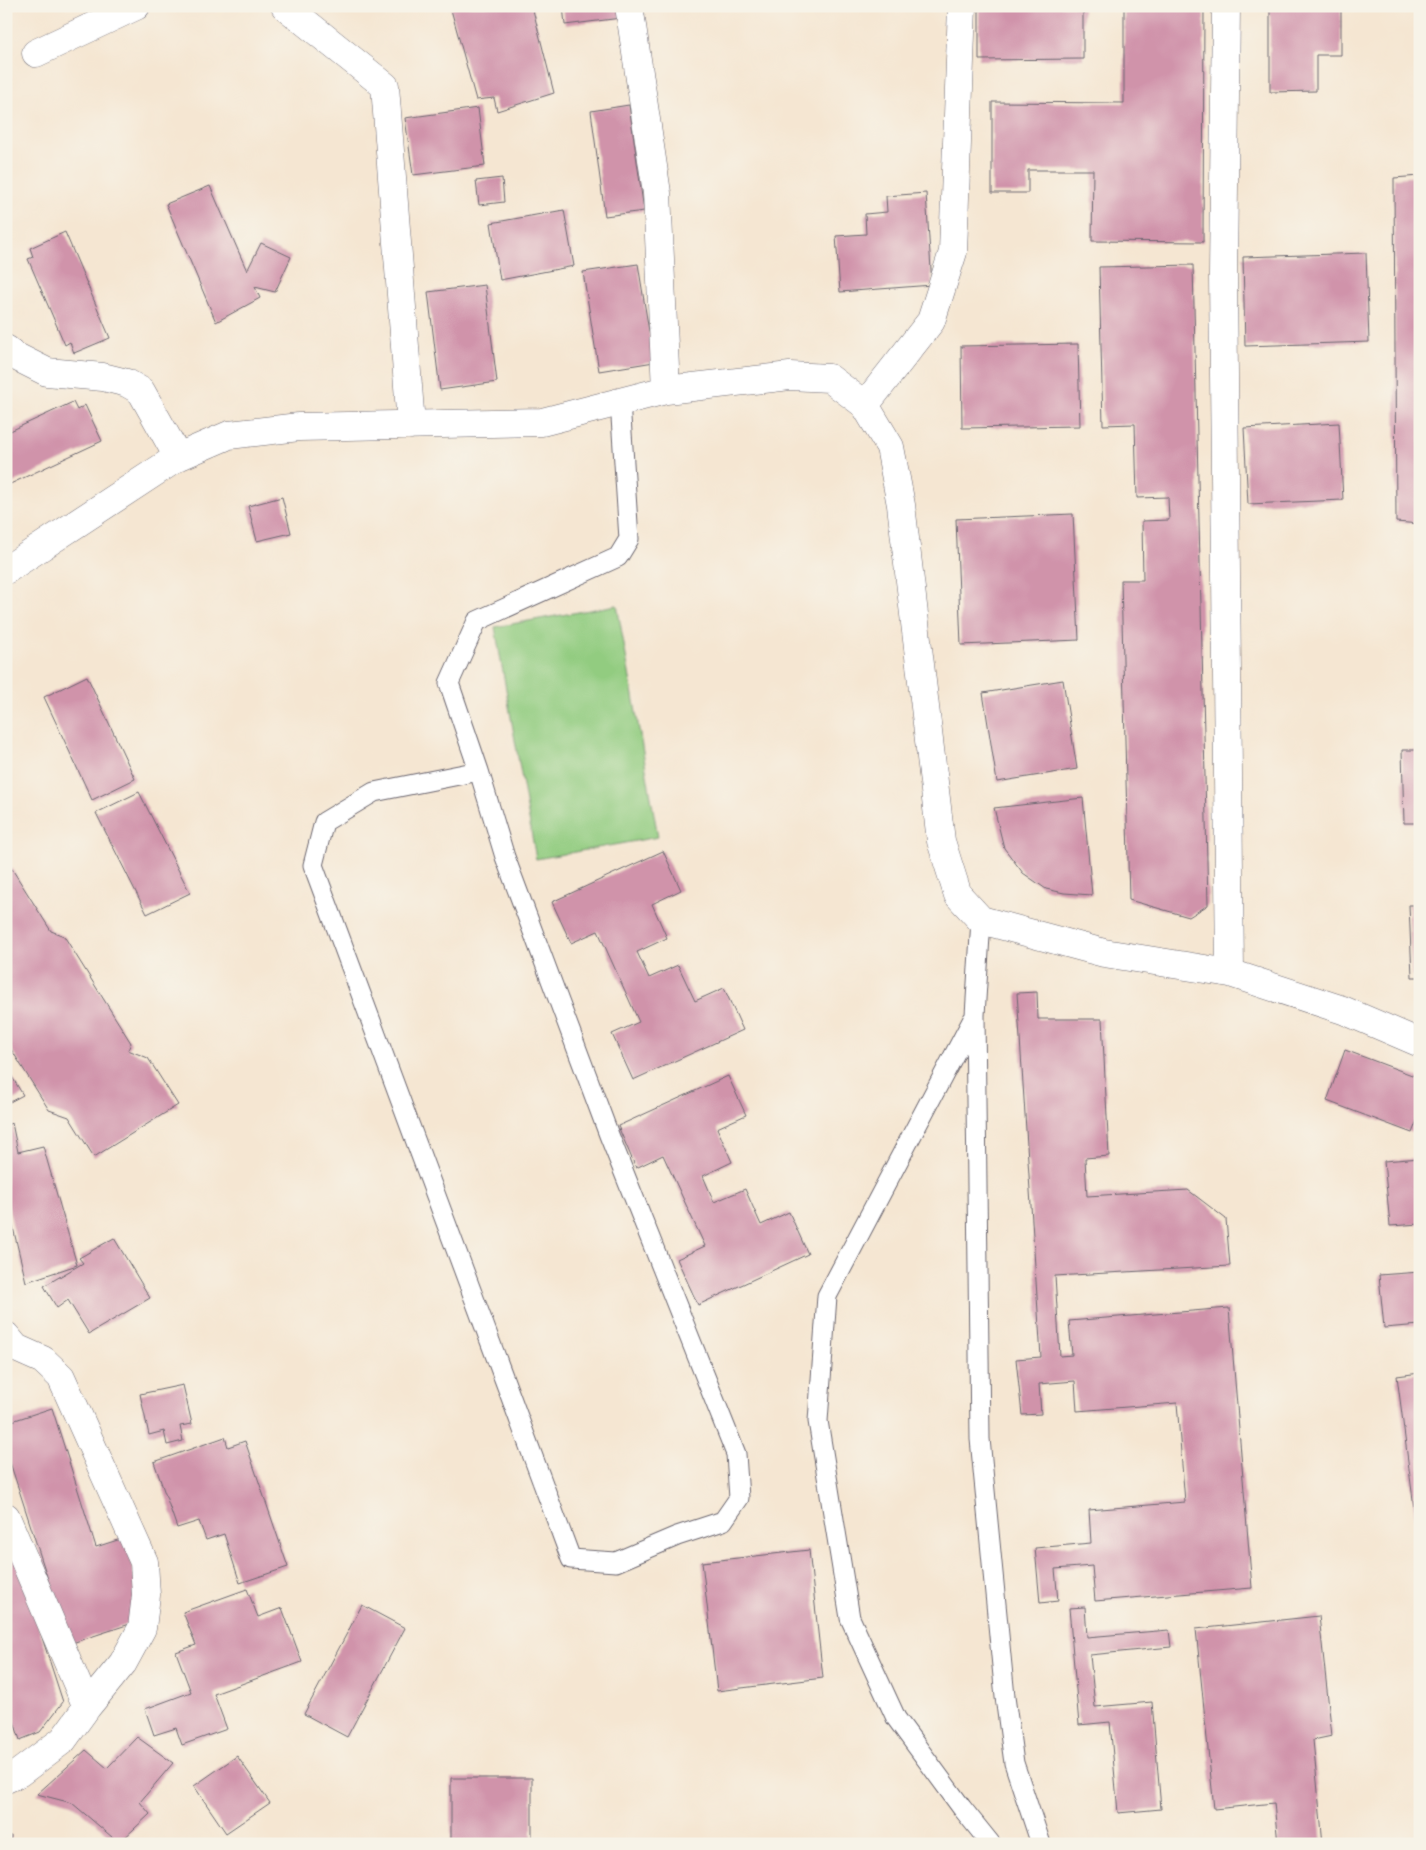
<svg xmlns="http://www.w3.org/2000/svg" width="1426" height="1850" font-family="Sriracha,sans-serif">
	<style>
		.green { fill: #92cc80; stroke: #5a775e }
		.building { fill: #d093aa }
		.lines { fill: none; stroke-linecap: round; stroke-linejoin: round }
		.lane-casing { stroke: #6c6770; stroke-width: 21 }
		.street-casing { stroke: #6c6770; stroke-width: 29 }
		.lane { stroke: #fff; stroke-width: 19 }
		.street { stroke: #fff; stroke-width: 28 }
	</style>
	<rect width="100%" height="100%" fill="#f7f3e8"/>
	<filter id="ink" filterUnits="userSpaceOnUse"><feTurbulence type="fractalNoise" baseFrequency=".02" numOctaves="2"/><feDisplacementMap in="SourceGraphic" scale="10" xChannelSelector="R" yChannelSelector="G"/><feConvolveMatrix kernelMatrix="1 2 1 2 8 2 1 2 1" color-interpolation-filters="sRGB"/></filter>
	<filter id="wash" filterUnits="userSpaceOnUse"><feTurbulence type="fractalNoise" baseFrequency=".0096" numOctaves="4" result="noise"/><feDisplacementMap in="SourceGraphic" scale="20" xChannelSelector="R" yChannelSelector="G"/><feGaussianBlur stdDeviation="1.12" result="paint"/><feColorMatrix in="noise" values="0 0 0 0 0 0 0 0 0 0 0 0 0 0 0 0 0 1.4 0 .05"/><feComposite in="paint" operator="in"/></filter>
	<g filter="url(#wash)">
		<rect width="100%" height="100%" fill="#f5e6d2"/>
		<path class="green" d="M617 605 658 837 536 859 495 627Z"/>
		<g id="blocks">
			<path class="building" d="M450 6H532L554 93 497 111 494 98 476 100Z
				M563 6H620L621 18 565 25Z
				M979 6H1083V59L979 60Z
				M1124 6H1204L1203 242 1092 241 1093 170H1028V193H992V102L1124 103Z
				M1256 6H1341V55H1316V91L1270 92V10H1256Z
				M629 105 644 211 605 216 591 111Z
				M478 108 485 166 413 175 405 118Z
				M1420 176V524L1396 522 1394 178Z
				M502 178 504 202 479 205 476 181Z
				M210 186 247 271 261 243 291 257 275 292 255 287 260 298 216 322 166 204Z
				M926 193 932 285 840 292 836 236 866 234 865 214 887 212 886 196Z
				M564 210 574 266 500 280 491 223Z
				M65 232 110 338 74 353 70 342 65 345 28 259 33 257 30 248Z
				M1366 253 1369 342 1245 346 1243 257Z
				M638 264 654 362 599 371 583 272Z
				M1193 265 1208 905 1189 917 1129 900 1121 580H1143L1142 521 1169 520 1168 497 1137 498 1135 424 1103 425 1099 267Z
				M485 285 497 382 440 390 428 292Z
				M1078 344 1080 426 962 428 961 346Z
				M73 402 77 410 85 405 102 441 6 486V433Z
				M1339 423 1343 500 1248 504 1244 428Z
				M282 497 291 533 257 541 248 506Z
				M1073 514 1079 640 961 645 956 519Z
				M87 676 135 779 92 800 44 697Z
				M1063 680 1077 769 997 782 983 693Z
				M1402 750H1420V823H1404Z
				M139 792 190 893 147 914 96 813Z
				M1083 798 1092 895 1064 893 1046 889 1023 873 1004 848 994 808Z
				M663 851 681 890 652 904 667 938 637 952 649 978 678 965 695 1001 724 988 743 1030 633 1080 612 1034 639 1022 598 931 571 943 552 902Z
				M6 867 12 869 51 931 64 936 131 1043 128 1050 148 1058 178 1105 94 1157 69 1117 49 1110 6 1041Z
				M1409 905H1420V977H1412Z
				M1037 992 1038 1019H1102L1109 1156 1085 1158 1087 1196 1188 1190 1226 1219 1230 1266 1055 1276 1060 1356 1072 1355 1069 1321 1229 1308 1252 1588 1095 1601 1092 1566 1055 1569 1058 1601 1040 1603 1035 1548 1091 1543 1089 1510 1185 1502 1177 1403 1077 1411 1075 1381 1039 1384 1041 1414 1022 1415 1016 1359 1041 1357 1017 993Z
				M1345 1050 1420 1078V1113L1412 1133 1327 1101Z
				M6 1067 23 1095 6 1104Z
				M728 1076 746 1115 717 1128 732 1162 703 1176 714 1202 745 1189 761 1225 789 1212 808 1254 698 1305 677 1259 705 1246 663 1155 636 1168 618 1126Z
				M12 1123 18 1152 43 1146 77 1265 26 1282 6 1198V1125Z
				M1420 1158V1224L1390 1226 1384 1161Z
				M114 1238 150 1298 89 1334 68 1300 57 1308 44 1286 83 1263 79 1258Z
				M1420 1272V1325L1384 1328 1379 1275Z
				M1420 1373V1523H1416L1397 1376Z
				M183 1385 192 1424 180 1426 183 1441 167 1445 164 1431 149 1435 140 1394Z
				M52 1408 96 1547 130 1536 139 1621 69 1644 6 1450V1423Z
				M225 1437 228 1447 245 1441 288 1567 240 1583 224 1534 206 1540 199 1521 177 1528 154 1462Z
				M6 1527 63 1702 40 1732 20 1740 14 1722 6 1724Z
				M809 1550 823 1678 717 1691 702 1562Z
				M247 1589 258 1617 282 1608 302 1662 214 1694 227 1729 182 1745 176 1728 154 1735 145 1709 191 1692 176 1652 196 1645 183 1612Z
				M362 1605 405 1628 347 1737 304 1714Z
				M1085 1607 1087 1637 1169 1630 1171 1647 1090 1655 1095 1707 1152 1702 1161 1809 1118 1813 1110 1722 1079 1725 1069 1608Z
				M1319 1616 1332 1736 1313 1740 1323 1844H1278L1274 1803 1214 1809 1196 1629Z
				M137 1737 173 1763 140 1802 150 1814 119 1843 72 1803 37 1794 86 1750 107 1768Z
				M237 1756 270 1803 226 1833 194 1786Z
				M451 1778H532V1844H451Z
				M6 1836H11L10 1844H6Z"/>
		</g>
	</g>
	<g filter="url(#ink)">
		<use href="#blocks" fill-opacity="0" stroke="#6c6770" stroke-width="1"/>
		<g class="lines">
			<g class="lane-casing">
				<path id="lane" d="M479 771 374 792 324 822 313 865 571 1559 616 1562 677 1536 723 1521 739 1498 736 1454 609 1135 505 857 479 771 449 683 477 621 618 557 629 539 620 402
					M981 920 975 1015 980 1439 1005 1697 1014 1763 1041 1844
					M973 1019 827 1296 818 1421 850 1618 896 1718 962 1808 991 1844"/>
			</g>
			<g class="street-casing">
				<path id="street" d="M285 6 385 86 411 425
					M629 6 657 193 666 390
					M1226 6 1223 275 1230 973
					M36 53 136 6
					M6 349 15 356 47 372 103 377 127 383 141 391 178 457
					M865 405 931 321 953 252 962 6
					M6 570 178 457 229 435 299 427 542 422 666 390 790 376 829 378 865 405 890 447 901 505 941 841 958 895 981 920 1104 953 1230 973 1343 1010 1420 1043
					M6 1336 16 1348 43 1360 61 1377 144 1562 146 1595 142 1628 123 1663 87 1707 63 1740 19 1773 6 1779
					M6 1517 87 1707"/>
			</g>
			<use href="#lane" class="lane"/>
			<use href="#street" class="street"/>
		</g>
	</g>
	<rect width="1426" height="1850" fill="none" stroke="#f7f3e8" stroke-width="25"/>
</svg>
